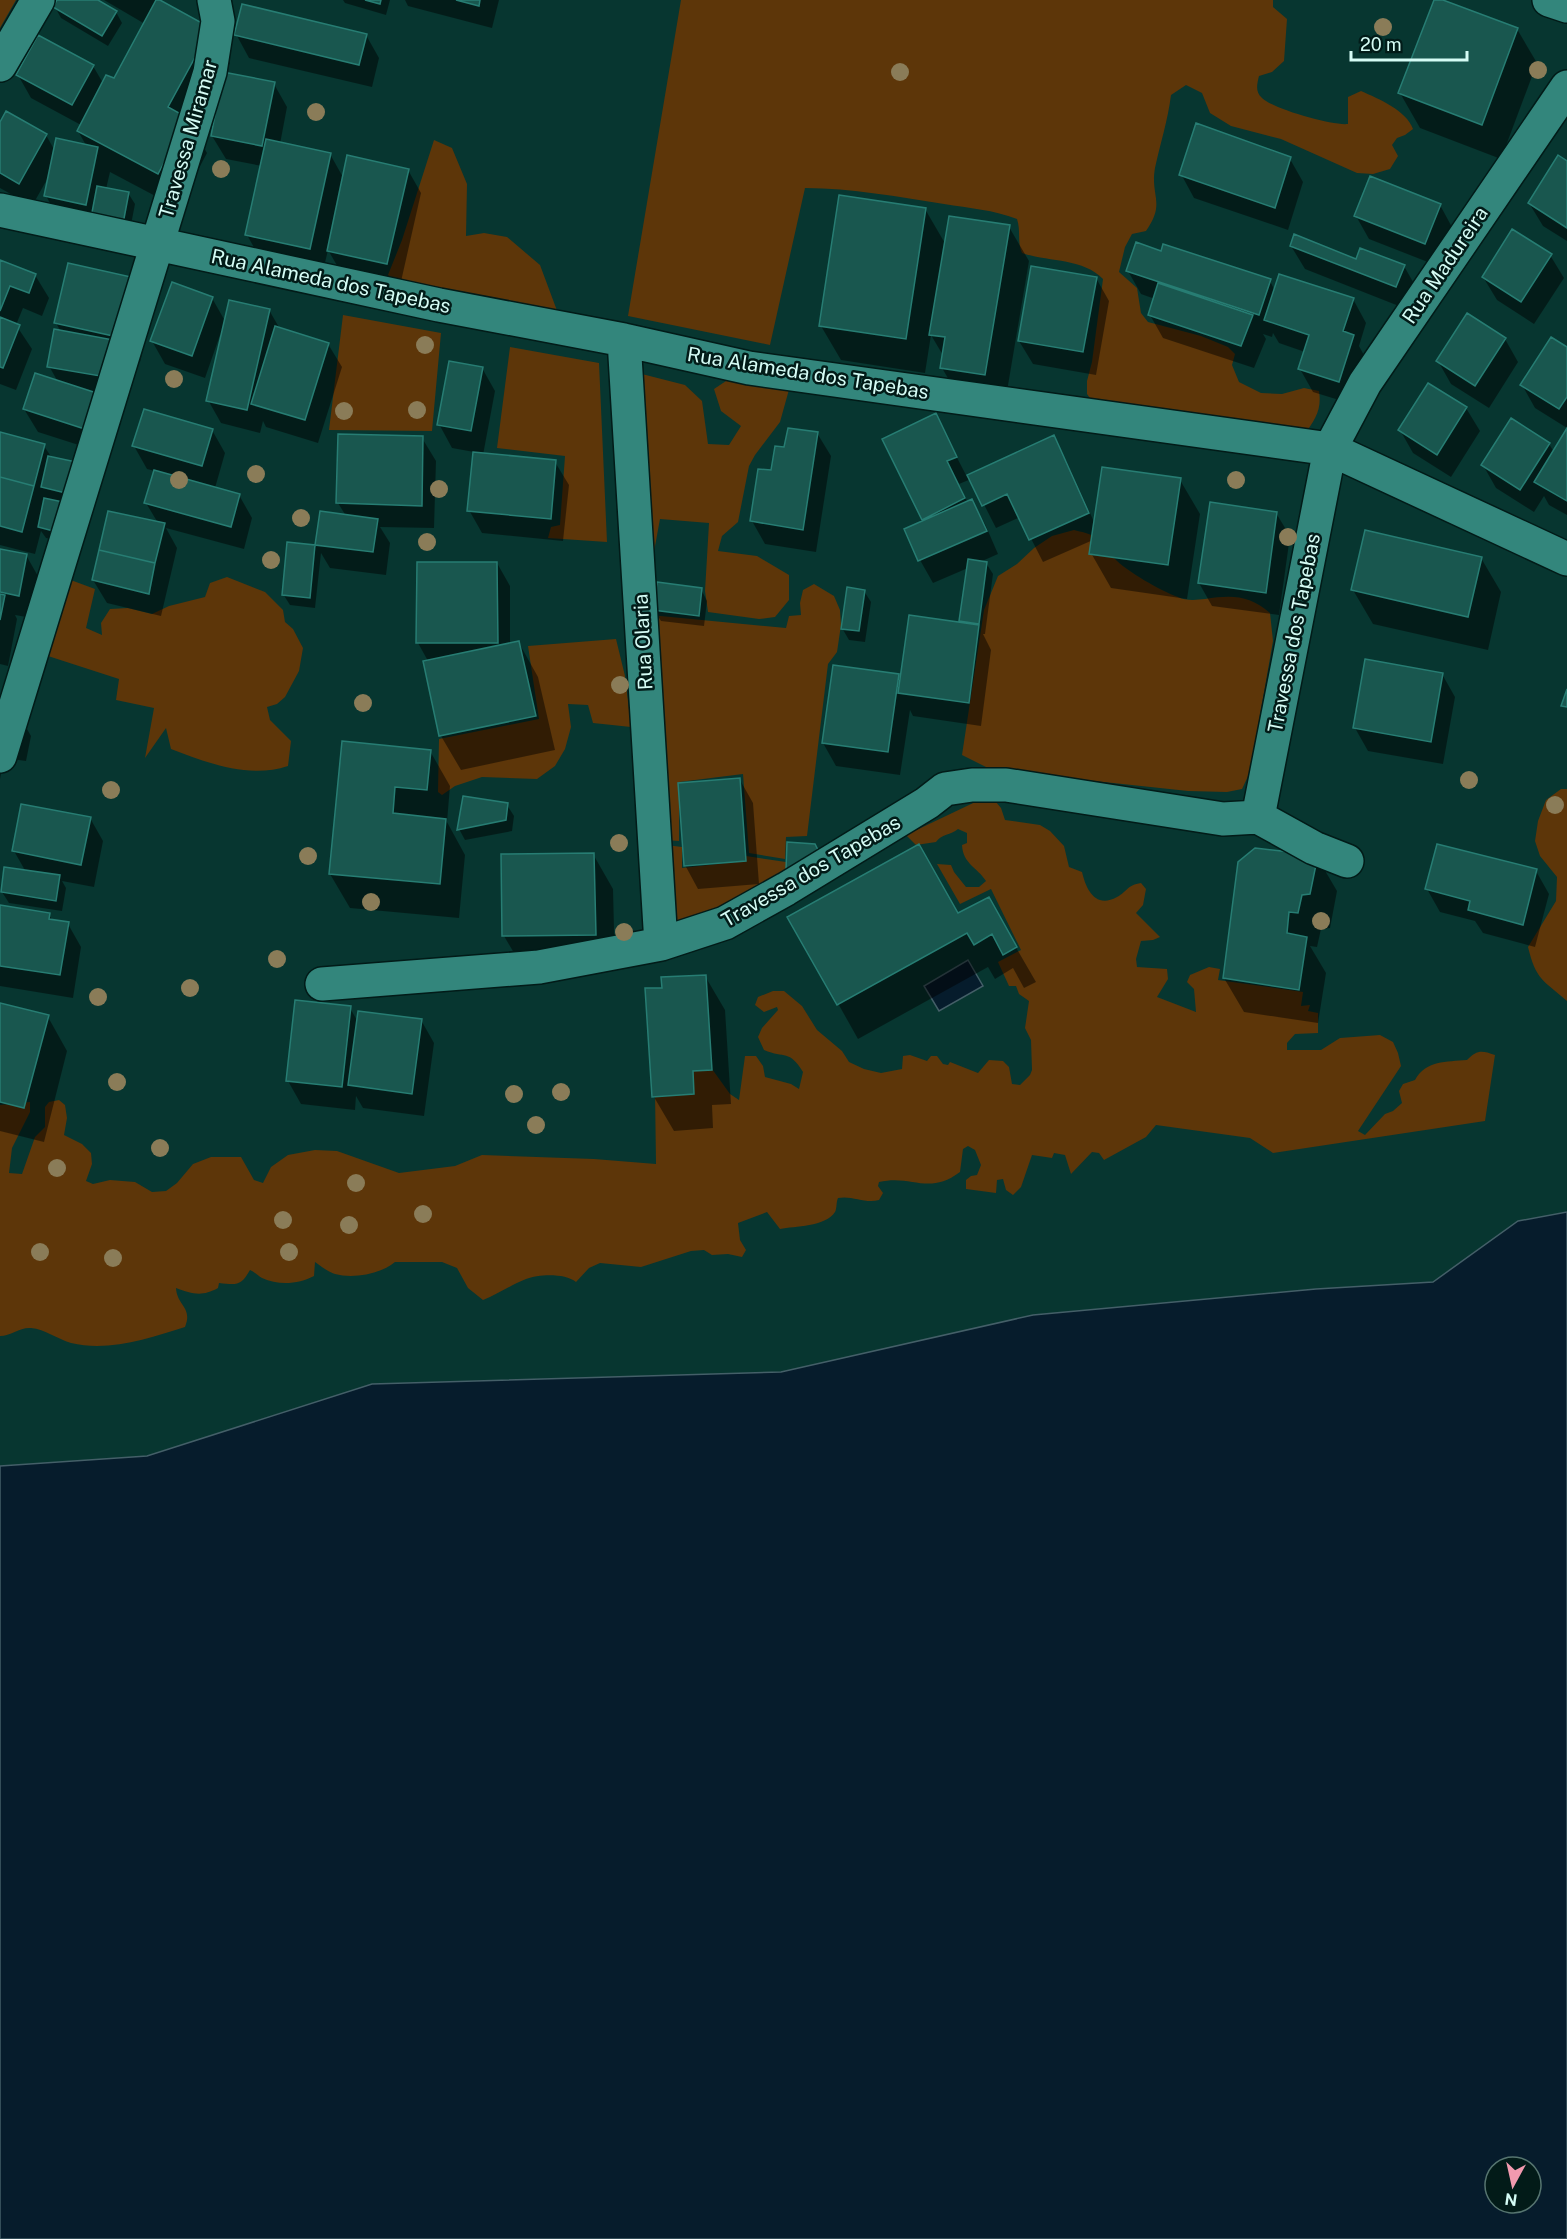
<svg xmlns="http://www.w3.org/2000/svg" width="1567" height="2239" font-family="'Public Sans',sans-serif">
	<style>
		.green { fill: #5d3609 }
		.water { fill: #061c2c; stroke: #445f68; stroke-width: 1.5; fill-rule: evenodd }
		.shadow { fill: #0007 }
		.building { fill: #19574f; stroke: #277d73; stroke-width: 1.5 }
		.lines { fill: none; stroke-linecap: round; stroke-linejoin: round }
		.street-casing { stroke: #021b18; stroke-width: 36 }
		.street { stroke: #33867c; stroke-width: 33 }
		.tree { fill: #8a7c58 }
		.labels { text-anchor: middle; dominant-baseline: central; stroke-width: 5; stroke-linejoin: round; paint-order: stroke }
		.street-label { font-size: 20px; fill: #d5fcf5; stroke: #021b18 }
	</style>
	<rect width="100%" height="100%" fill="#073630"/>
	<path class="green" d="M0 0H16L0 28Z
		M681 0H1273V7L1287 19 1284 61 1272 72 1259 76C1257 84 1255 92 1262 98 1273 109 1333 126 1348 124V97L1361 91C1379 99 1406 110 1413 129L1405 135 1397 138 1392 145 1398 156 1390 169 1373 174 1357 173 1281 139 1231 126 1210 113 1202 93 1186 85 1171 95C1168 120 1160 144 1155 168 1150 196 1166 203 1146 231L1132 234 1125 247 1119 272 1137 288 1141 313 1148 322 1201 336 1228 347 1235 354 1232 365 1239 382 1261 393 1282 394 1304 388 1319 391C1322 410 1315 420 1304 435L1095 405 1087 394V381L1092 362 1103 279C1083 258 1048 262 1022 253 1017 242 1021 231 1017 219 994 210 969 208 944 204 898 197 852 188 805 188L770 345 628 316Z
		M434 140 452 148 467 184 466 236 484 233 507 237 540 265 562 324 416 305 388 275 402 240Z
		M343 315 441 333 432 431 329 430Z
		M510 347 599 363 607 542 548 538 551 527 560 525 565 456 497 448Z
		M638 373 685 385 702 401 708 444 729 445 741 426 721 411 714 389 729 379 790 386 780 422 755 455 749 466 738 522 722 536 718 551 757 556 789 575V600L775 617 759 619 708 612 705 591 709 523 660 519 653 557Z
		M1074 530C1086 533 1100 536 1108 546 1111 549 1111 555 1114 558 1126 571 1161 591 1178 597 1186 601 1196 600 1205 599 1232 595 1249 595 1270 613L1273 641 1250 772 1242 789 1227 792 1188 791 1038 775 990 769 962 755 984 610 998 576 1017 564 1034 548 1052 536Z
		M227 577 265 592 283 610 285 622 293 629 303 648 299 671 285 697 277 704 267 707 270 720 291 741 288 766C249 779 208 763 171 749L166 728 145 758 154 708 116 700 119 679 48 656 68 579 95 589 86 628 102 635 101 623 110 609 128 608 152 614 169 606 205 597 210 583Z
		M814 584 834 596 840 610 841 625 837 652 828 664 807 836 786 837 785 859 749 853 743 774 679 782V841L665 840 650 615 786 628 789 616 801 615 800 603 803 590Z
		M616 639 625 676 631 727 593 723 588 705 568 704 571 727 565 749 555 766 537 779 482 777 455 786 442 795 438 792 439 739 539 719 528 646Z
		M1561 789H1567V1001C1543 980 1536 980 1528 947L1556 901 1557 877 1540 856 1535 841 1538 821 1546 800Z
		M990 795 1001 808 1005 820 1040 825 1050 831 1064 846 1069 867 1082 872C1086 889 1095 909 1117 897 1128 891 1127 885 1141 883L1146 889 1143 905 1136 913 1160 937 1153 940 1141 941 1136 959 1137 967 1167 969 1168 979 1157 997 1196 1012 1194 989 1187 982 1190 975 1209 967 1220 969 1218 980 1303 992 1301 1006 1310 1005 1308 1011 1318 1013V1033L1295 1034 1287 1043V1050H1321L1340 1038 1380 1035 1393 1042 1398 1053 1401 1066 1358 1131 1365 1135 1385 1114 1393 1111 1402 1103 1399 1091 1403 1084 1415 1080C1426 1060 1446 1062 1467 1060 1477 1050 1481 1050 1495 1055L1485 1121 1273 1153 1250 1138 1156 1125 1146 1137 1104 1160 1099 1153 1092 1152 1071 1174 1065 1155 1054 1153 1052 1158 1032 1155 1021 1187 1013 1195 1006 1190 1003 1179 997 1180 996 1193 966 1189V1180L971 1176 977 1175 981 1165 975 1150 968 1146 963 1149 960 1172C928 1196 912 1174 879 1182L878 1186 883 1193 879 1200C865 1204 852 1195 838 1198 836 1202 837 1209 835 1212 825 1227 795 1226 780 1229L767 1212 738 1223 740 1240 746 1250 742 1257 728 1254 712 1255 704 1250 691 1251 641 1267 600 1263 589 1268 576 1282C565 1273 539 1274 526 1279 511 1285 498 1294 483 1300L468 1288 457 1268 442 1262H395C381 1274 353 1279 335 1274 328 1272 321 1266 315 1262L314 1276C299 1284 279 1286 262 1278 258 1276 255 1272 250 1270 241 1286 237 1285 219 1283L218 1288C202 1297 192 1294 176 1288 177 1306 193 1307 185 1327 150 1338 109 1352 71 1343 57 1339 45 1329 31 1328 20 1327 11 1336 0 1336V1105L30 1102V1112L12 1148 9 1173 22 1174 35 1137 45 1127V1107L49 1102 59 1100 65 1105 67 1118 64 1135 82 1144 91 1153 92 1164 86 1181 93 1184 110 1180 135 1182 152 1192 166 1191 177 1183 193 1164 211 1157H241L254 1180 263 1183 271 1167 288 1155 315 1150 337 1151 399 1173 455 1166 482 1155 594 1159 656 1164 655 1092 688 1068 712 1069 730 1094 739 1100 745 1056H756L763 1066 765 1077 791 1084 799 1089 803 1072C789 1049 785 1059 764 1050L758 1037 762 1028 778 1010 777 1007 764 1012 755 1005 758 997 773 991H784L802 1006 817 1030 842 1051 849 1062 864 1069 881 1073 902 1069 903 1056 910 1055 927 1061 931 1056H937L943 1064 948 1065 950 1062 978 1073 989 1060 1003 1061 1009 1067 1012 1084 1020 1085 1030 1075 1032 1070 1031 1040 1025 1028 1029 1001 1019 994 1016 986H1009L998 962 1021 950 991 889 960 904 937 864 951 865 954 872 966 887H979L986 881C977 867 963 864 962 845L967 843V833L958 829C951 835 941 834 936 842L916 845 906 835Z
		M658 844 682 847V868L745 861 746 856 786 862V870L696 936 671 920Z"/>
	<path class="water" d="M968 960 983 986 939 1011 924 986Z
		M1567 1212V2239H0V1466L147 1456 372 1384 781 1372 1033 1315 1316 1289 1433 1282 1518 1221ZM1495 2167H1531V2203H1495Z"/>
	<path class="shadow" d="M59 0H96L116 12 122 23 108 46 61 18 55 7Z
		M104 0H161L160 2 210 29 230 63 224 74 274 84 287 107 280 144 330 154 344 179 408 170 421 193 400 286 342 274 328 250 323 271 260 258 247 235 262 166 226 159 212 136 224 76 194 130 207 153 178 208 110 172 106 189 128 193 135 204 128 240 59 219 46 196 49 176 32 206 0 188V125L46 135 55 151 87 147 78 131 81 125 31 98 18 75 93 66 103 83 114 80 145 24Z
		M343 0H390L386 15 345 3Z
		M405 0H499L492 28 408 6Z
		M1436 0 1517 29 1537 63 1501 159 1420 128 1400 93Z
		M236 34 366 35 379 58 372 87 249 58Z
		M1290 159 1303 182 1288 230 1194 198 1181 174Z
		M1567 163V241L1543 226 1529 203Z
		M1440 205 1453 229 1438 266 1369 239 1356 216Z
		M925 209 946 245 1009 227 1029 261 1004 409 962 402 942 368 944 357 931 335 925 373 841 360 821 326Z
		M1291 246 1357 261 1404 266 1417 289 1409 310 1305 269Z
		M1162 253 1270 281 1275 291 1353 299 1366 323 1359 346 1366 359 1352 404 1313 392 1300 369 1305 352 1279 343 1273 333 1272 337 1263 334 1266 339 1254 368 1163 338 1150 315 1155 299 1141 294 1128 271Z
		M1550 255 1564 278 1534 324 1497 300 1483 277Z
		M0 262 35 275 49 298 42 316 23 308 16 325 32 349 16 390 0 384Z
		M1096 278 1109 301 1096 375 1033 364 1019 341Z
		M212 298 225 321 269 310 280 329 328 344 342 367 318 443 266 427 263 421 260 433 221 423 208 400 222 336 220 335 205 378 165 364 152 341Z
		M153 304 140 362 128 359 107 398 121 422 110 455 38 432 24 409 58 382 49 366 61 332 56 323Z
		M1505 339 1518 362 1489 408 1451 384 1438 361Z
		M1567 349V428L1535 408 1522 385Z
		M482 368 495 391 483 455 555 462 569 485 563 541 482 533 469 510 474 452 452 448 439 424Z
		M1466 408 1480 431 1451 477 1413 453 1400 430Z
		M935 415 967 477 1053 437 1066 460 1095 524 1180 480 1200 514 1187 599 1111 588 1091 553 1093 540 1043 562 1020 517 996 528 971 479 959 484 968 503 972 501 985 524 998 554 980 562 986 563 993 574 985 634H983L991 650 981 726 913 716 910 710 900 775 836 766 823 743 898 676 902 681 963 624 961 621 968 568 933 583 920 560 906 530 924 522 884 440Z
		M212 430 225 453 215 488 239 495 252 518 244 549 166 528 177 548 161 616 107 603 93 580 158 523 146 503 155 471 147 469 134 446Z
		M1567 431V515L1549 505 1544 496 1534 512 1496 488 1483 465 1549 444 1554 452Z
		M0 433 44 446 52 458 80 464 67 543 46 538 41 531 35 554 0 545Z
		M817 433 831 456 816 552 765 544 752 521 773 472 786 449Z
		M422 438 436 461 434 528 380 527 390 543 386 575 330 568 321 553 315 608 290 605 283 594 288 544 316 547 321 513 346 516 338 503Z
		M1276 513 1290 536 1279 615 1212 606 1199 583Z
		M0 550 26 555 39 578 32 618 15 615 17 619 8 666 0 664Z
		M1481 558 1501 592 1488 650 1373 624 1353 590Z
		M497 563 510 586V644L519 643 538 677 555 750 461 770 441 736 425 662 428 661 418 643Z
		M701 589 707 601 704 626 661 621 654 610Z
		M864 591 871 602 865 642 849 640 842 628Z
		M1442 674 1455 697 1443 764 1368 751 1355 728Z
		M0 699 11 701 31 736 26 761 4 758 0 779Z
		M344 743 430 751 450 786 447 822 465 855 459 918 350 908 330 874Z
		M740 780 753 803 759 884 698 889 685 865Z
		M507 805 514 816 512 831 465 840 459 829Z
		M90 818 103 841 94 887 62 881 66 888 62 911 9 903 2 892 26 872 14 851Z
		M593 854 613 889 615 969 524 970 504 936Z
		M1317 857 1337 891 1330 928 1321 929 1317 947 1310 946 1326 973 1318 1023 1244 1012 1224 978Z
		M1536 871 1549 894 1535 947 1483 933 1475 921 1440 912 1427 889Z
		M988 899 1036 982 1024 988 1013 968 995 979 988 967 858 1039 790 918 958 915Z
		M0 907 49 915 53 921 68 924 81 947 73 998 0 986Z
		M705 976 725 1010 731 1104 712 1105 713 1128 674 1131 654 1097 664 989Z
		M0 1005 48 1017 67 1051 44 1142 0 1131Z
		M350 1008 358 1022 421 1020 434 1043 424 1116 363 1108 356 1096 355 1110 301 1104 288 1081Z"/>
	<path class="building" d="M57 0H98L117 11 102 36 53 7Z
		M156 0H160L211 28 168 107 188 118 158 174 77 131 106 75 114 78Z
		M365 0H381L380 4Z
		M456 0H480L479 6Z
		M1434 0H1443L1518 28 1482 125 1398 93Z
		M242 4 367 34 359 65 234 35Z
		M38 35 94 65 72 105 16 75Z
		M223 72 275 82 262 146 211 136Z
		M6 111 47 134 19 184 0 173V122Z
		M1196 123 1291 157 1275 208 1179 175Z
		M56 138 98 147 86 205 44 196Z
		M266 139 331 153 310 249 245 235Z
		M347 155 409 169 387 264 327 251Z
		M1558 155 1567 161V228L1528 203Z
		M1370 176 1441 204 1425 244 1354 216Z
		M97 186 129 192 122 229 90 223Z
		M839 195 926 208 906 339 819 326Z
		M949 216 1010 225 985 375 940 368 945 337 929 335Z
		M1512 229 1552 254 1521 302 1482 277Z
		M1294 234 1356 259 1360 248 1405 265 1396 287 1290 246Z
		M1136 242 1161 251 1163 244 1271 279 1259 315 1126 271Z
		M0 260 36 274 29 293 10 286 0 311Z
		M68 263 140 279 127 339 54 323Z
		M1031 266 1097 277 1083 352 1018 341Z
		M1279 274 1354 298 1343 331 1354 335 1339 382 1298 369 1309 335 1264 320Z
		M172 282 213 297 192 356 150 341Z
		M1158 283 1253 315 1241 346 1148 315Z
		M229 300 270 309 247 410 206 401Z
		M1467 313 1506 338 1475 386 1436 361Z
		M0 317 20 325 3 368 0 367Z
		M275 326 329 343 305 420 251 404Z
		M54 329 119 341 112 378 47 367Z
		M1551 337 1567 347V397L1559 409 1520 385Z
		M449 361 483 367 471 431 437 425Z
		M35 373 109 397 97 433 23 409Z
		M1428 383 1467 407 1437 455 1398 430Z
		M144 409 213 429 202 466 132 446Z
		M936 413 957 457 947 461 965 498 922 520 882 439Z
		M1511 418 1550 443 1520 490 1481 465Z
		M788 428 818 432 803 530 750 521 758 469 771 470 775 446 784 447Z
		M1567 428V501L1534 482Z
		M0 432 45 444 34 486 0 477Z
		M338 434 423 436 422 506 336 503Z
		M1054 435 1089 513 1029 540 1007 494 982 506 967 475Z
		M473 452 556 460 551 519 467 511Z
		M48 456 81 463 74 495 41 487Z
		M1102 467 1181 478 1168 565 1089 554Z
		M154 470 240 494 231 527 144 503Z
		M0 477 34 486 22 532 0 526Z
		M44 498 68 503 61 533 38 527Z
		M972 499 987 531 918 561 904 529Z
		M1210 502 1277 512 1266 593 1198 583Z
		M108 511 165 523 155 563 99 550Z
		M320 511 378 519 373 552 315 545Z
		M1365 530 1482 557 1468 617 1351 590Z
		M287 542 315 545 310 598 282 595Z
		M0 549 27 554 19 596 0 592Z
		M99 550 155 563 149 594 92 580Z
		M968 559 987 562 979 624 959 621Z
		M417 562H497L498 643H416Z
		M657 582 702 588 699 616 653 610Z
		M847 587 865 590 859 631 841 629Z
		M0 594 5 595 0 620Z
		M909 615 979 625 969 703 898 693Z
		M519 641 536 716 439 736 423 661Z
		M1365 659 1443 673 1431 742 1353 728Z
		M833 665 899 674 888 752 822 743Z
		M1567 689V707L1561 706Z
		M342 741 431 750 427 790 395 787 393 813 446 819 440 884 329 874Z
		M740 778 746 861 684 866 678 783Z
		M463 796 508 803 506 820 457 830Z
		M21 804 91 817 81 865 12 851Z
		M787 842 815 844 820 854 786 870Z
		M919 844 958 913 989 897 1017 947 1003 955 992 934 974 945 967 933 837 1005 787 917Z
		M1437 844 1537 869 1523 925 1468 910 1470 901 1425 889Z
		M1255 848 1318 855 1310 894 1302 895 1298 913 1289 912 1287 933 1307 937 1299 990 1223 978 1238 862Z
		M594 853 596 935 502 936 501 854Z
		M4 867 60 875 56 901 1 892Z
		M0 905 50 913 49 919 69 922 60 975 0 966Z
		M706 975 712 1070 693 1071 694 1094 652 1097 645 988H662L661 977Z
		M295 1000 351 1006 342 1087 286 1081Z
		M0 1003 49 1015 24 1108 0 1102Z
		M358 1011 422 1019 412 1094 348 1085Z"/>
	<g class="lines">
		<g class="street-casing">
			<path id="street" d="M1549 0 1567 6
				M0 65 38 0
				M0 210 439 305 624 340 749 368 1330 449 1567 559
				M624 340 661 944
				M0 756 210 72 218 21 214 0
				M1258 817 1330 449 1365 383 1567 87
				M322 984 539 967 661 944 725 923 786 889 927 803 945 789 972 785H1006L1223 819 1258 817 1314 848 1347 861"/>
		</g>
		<use href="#street" class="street"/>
	</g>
	<g class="tree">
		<circle cx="1383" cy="27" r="9"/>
		<circle cx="1538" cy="70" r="9"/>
		<circle cx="900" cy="72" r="9"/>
		<circle cx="316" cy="112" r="9"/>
		<circle cx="221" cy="169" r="9"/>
		<circle cx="425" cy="345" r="9"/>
		<circle cx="174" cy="379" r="9"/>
		<circle cx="417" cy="410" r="9"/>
		<circle cx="344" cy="411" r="9"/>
		<circle cx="256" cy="474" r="9"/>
		<circle cx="179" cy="480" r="9"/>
		<circle cx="1236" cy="480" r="9"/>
		<circle cx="439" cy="489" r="9"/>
		<circle cx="301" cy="518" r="9"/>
		<circle cx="1288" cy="537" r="9"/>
		<circle cx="427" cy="542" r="9"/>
		<circle cx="271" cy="560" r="9"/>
		<circle cx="620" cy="685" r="9"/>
		<circle cx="363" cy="703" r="9"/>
		<circle cx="1469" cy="780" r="9"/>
		<circle cx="111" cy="790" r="9"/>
		<circle cx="1555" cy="805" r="9"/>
		<circle cx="619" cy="843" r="9"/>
		<circle cx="308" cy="856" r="9"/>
		<circle cx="371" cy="902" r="9"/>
		<circle cx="1321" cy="921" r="9"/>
		<circle cx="624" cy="932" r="9"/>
		<circle cx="277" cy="959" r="9"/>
		<circle cx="190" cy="988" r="9"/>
		<circle cx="98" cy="997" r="9"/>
		<circle cx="117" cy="1082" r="9"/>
		<circle cx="561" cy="1092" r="9"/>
		<circle cx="514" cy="1094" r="9"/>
		<circle cx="536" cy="1125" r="9"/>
		<circle cx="160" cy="1148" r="9"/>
		<circle cx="57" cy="1168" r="9"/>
		<circle cx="356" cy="1183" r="9"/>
		<circle cx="423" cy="1214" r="9"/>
		<circle cx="283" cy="1220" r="9"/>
		<circle cx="349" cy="1225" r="9"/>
		<circle cx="40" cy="1252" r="9"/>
		<circle cx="289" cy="1252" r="9"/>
		<circle cx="113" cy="1258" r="9"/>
	</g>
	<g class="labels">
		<g class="street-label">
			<text transform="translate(188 139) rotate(-74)">Travessa Miramar</text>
			<text transform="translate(1445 265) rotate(-56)">Rua Madureira</text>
			<text transform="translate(331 281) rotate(12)">Rua Alameda dos Tapebas</text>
			<text transform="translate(808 373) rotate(9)">Rua Alameda dos Tapebas</text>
			<text transform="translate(1294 633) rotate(-79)">Travessa dos Tapebas</text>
			<text transform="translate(643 642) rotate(-93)">Rua Olaria</text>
			<text transform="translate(811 871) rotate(-30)">Travessa dos Tapebas</text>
		</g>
	</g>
	<g transform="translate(1513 2185) rotate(188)"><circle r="28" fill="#021b18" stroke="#567570" stroke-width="1.5"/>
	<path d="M0-4.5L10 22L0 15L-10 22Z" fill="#f29aaf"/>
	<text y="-9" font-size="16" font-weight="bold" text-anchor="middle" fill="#d5fcf5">N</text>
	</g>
	<path d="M1351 51v9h116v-9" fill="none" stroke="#d5fcf5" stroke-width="3"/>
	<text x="1360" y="51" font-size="18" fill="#d5fcf5" stroke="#021b18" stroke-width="4.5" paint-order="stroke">20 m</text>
</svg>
